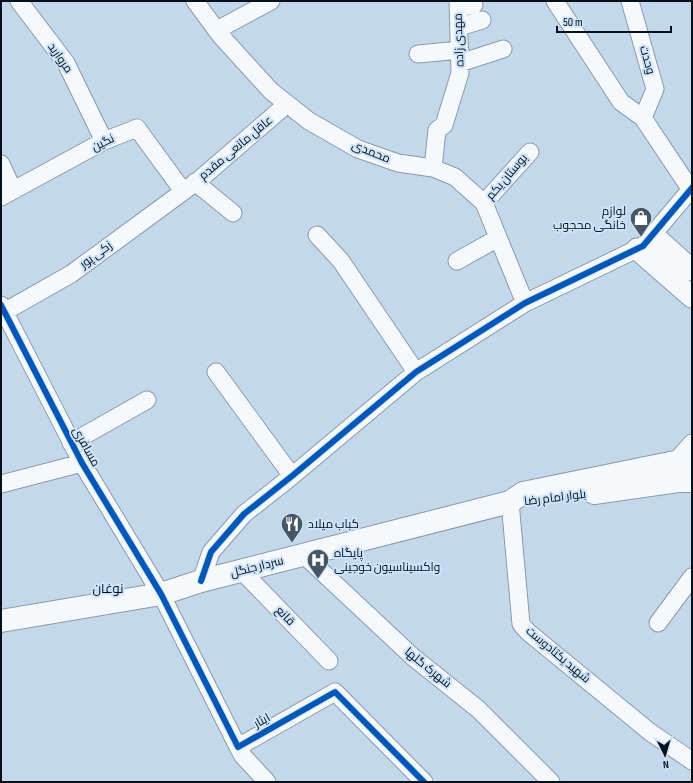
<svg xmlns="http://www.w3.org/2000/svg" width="693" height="783" font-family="'Sofia Sans Condensed',Cairo,sans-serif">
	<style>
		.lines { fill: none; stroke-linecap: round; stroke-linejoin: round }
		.minor-casing { stroke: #8a9aa9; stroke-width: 19 }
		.tertiary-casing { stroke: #8a9aa9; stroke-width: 23 }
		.secondary-casing { stroke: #8a9aa9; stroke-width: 24 }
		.minor { stroke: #f6f9fc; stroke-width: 17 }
		.tertiary { stroke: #f6f9fc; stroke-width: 21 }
		.secondary { stroke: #f6f9fc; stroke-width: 22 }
		.cycleway-casing { stroke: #cde3fa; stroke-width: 8 }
		.cycleway { stroke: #0057b8; stroke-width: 6 }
		.labels { text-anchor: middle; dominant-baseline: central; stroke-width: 4; stroke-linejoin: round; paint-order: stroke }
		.street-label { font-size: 12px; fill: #04101c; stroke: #cde3fa }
		.poi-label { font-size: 12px; fill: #04101c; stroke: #cde3fa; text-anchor: start }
		.neighbourhood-label { font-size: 13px; fill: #04101c; stroke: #cde3fa }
	</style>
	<rect width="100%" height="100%" fill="#c4d8ec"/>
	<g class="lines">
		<g class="minor-casing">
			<path id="minor" d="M19 1 66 63 104 141
				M195 1 220 35 271 91 309 121 358 149 398 163 433 168 455 177 484 203 525 303
				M555 1 621 102 643 118 691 190
				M630 1 655 89 643 118
				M458 8 474 5
				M459 27 482 20
				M217 30 271 1
				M418 54 460 50
				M460 63 503 49
				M1 164 13 190
				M433 168 437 130 444 125 460 73 458 1
				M195 182 233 213
				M1 197 104 141 137 128 183 191
				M484 203 530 152
				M317 235 341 261 416 372
				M457 261 498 238
				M1 305 82 463 161 594 238 747 335 692 424 782
				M4 312 71 274 199 180 287 104
				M216 372 292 476
				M71 443 147 400
				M675 462 692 443
				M1 484 82 463
				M510 502 521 624 528 632 650 732 692 761
				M304 555 413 657 478 709 551 782
				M242 571 329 661
				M201 581 211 552 244 514 292 476 416 372 525 303 643 246 692 188
				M658 623 692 577
				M238 747 243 756 267 782"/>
		</g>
		<g class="tertiary-casing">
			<path id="tertiary" d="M653 235 692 270
				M637 249 692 297"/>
		</g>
		<g class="secondary-casing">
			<path id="secondary" d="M594 493 678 481H692
				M1 621 161 594 201 581 510 502 523 493 675 462H692"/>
		</g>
		<use href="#minor" class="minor"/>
		<use href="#tertiary" class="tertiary"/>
		<use href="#secondary" class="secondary"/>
		<g class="cycleway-casing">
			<path id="cycleway" d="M1 305 82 463 161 594 238 747 335 692 424 782
				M201 581 211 552 244 514 292 476 416 372 525 303 643 246 692 188"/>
		</g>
		<use href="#cycleway" class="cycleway"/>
	</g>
	<defs>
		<g id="shop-pin" transform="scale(1.15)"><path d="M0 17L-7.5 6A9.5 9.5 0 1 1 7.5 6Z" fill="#475665" stroke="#cde3fa"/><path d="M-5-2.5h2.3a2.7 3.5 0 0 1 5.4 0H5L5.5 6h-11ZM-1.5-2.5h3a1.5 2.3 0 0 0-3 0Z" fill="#fff"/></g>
		<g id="restaurant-pin" transform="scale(1.15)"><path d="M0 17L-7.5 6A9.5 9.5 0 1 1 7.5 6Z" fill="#475665" stroke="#cde3fa"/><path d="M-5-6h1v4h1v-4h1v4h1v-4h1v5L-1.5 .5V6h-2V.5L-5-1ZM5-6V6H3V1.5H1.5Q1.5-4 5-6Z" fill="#fff"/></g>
		<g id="hospital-pin" transform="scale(1.15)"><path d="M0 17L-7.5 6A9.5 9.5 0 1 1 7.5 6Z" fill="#475665" stroke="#cde3fa"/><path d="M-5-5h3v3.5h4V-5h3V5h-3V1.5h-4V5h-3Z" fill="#fff"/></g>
	</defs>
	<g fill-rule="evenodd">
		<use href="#shop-pin" x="641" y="218"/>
		<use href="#restaurant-pin" x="292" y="524"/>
		<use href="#hospital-pin" x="318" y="560"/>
	</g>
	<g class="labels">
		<g class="street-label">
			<text transform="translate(459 40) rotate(-92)">مهدی زاده</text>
			<text transform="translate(60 58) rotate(55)">مروارید</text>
			<text transform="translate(647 60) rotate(74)">وحدت</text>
			<text transform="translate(103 143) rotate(-26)">نگین</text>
			<text transform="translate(236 148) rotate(-40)">عاقل مانعی مقدم</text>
			<text transform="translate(371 152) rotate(22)">محمدی</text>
			<text transform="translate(507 177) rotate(-49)">بوستان یکم</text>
			<text transform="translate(96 255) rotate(-37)">زکی پور</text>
			<text transform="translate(86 447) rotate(61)">مسافری</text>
			<text transform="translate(555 498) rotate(-7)">بلوار امام رضا</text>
			<text transform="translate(257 567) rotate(-14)">سردار جنگل</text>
			<text transform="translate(285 616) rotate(46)">قانع</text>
			<text transform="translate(558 655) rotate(40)">شهید یکتادوست</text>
			<text transform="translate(428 668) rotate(39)">شهرک گلها</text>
			<text transform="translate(262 721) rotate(-29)">ایثار</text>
		</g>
		<g class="poi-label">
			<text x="626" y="211" text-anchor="end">لوازم<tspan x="626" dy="14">خانگی محجوب</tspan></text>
			<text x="308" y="524">کباب میلاد</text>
			<text x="334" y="553">پایگاه<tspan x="334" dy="14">واکسیناسیون خوجینی</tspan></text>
		</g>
		<g class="neighbourhood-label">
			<text x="108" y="589">نوغان</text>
		</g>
	</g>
	<rect width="693" height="783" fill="none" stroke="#04101c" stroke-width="4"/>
	<g transform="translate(665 755) rotate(175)" stroke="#cde3fa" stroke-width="3" paint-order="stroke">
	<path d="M0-3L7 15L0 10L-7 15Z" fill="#04101c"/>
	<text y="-6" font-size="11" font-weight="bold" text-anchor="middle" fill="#04101c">N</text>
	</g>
	<path d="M557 26v6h114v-6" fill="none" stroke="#04101c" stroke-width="2"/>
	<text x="563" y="26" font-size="12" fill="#04101c" stroke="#cde3fa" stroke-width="3" paint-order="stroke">50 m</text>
</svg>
